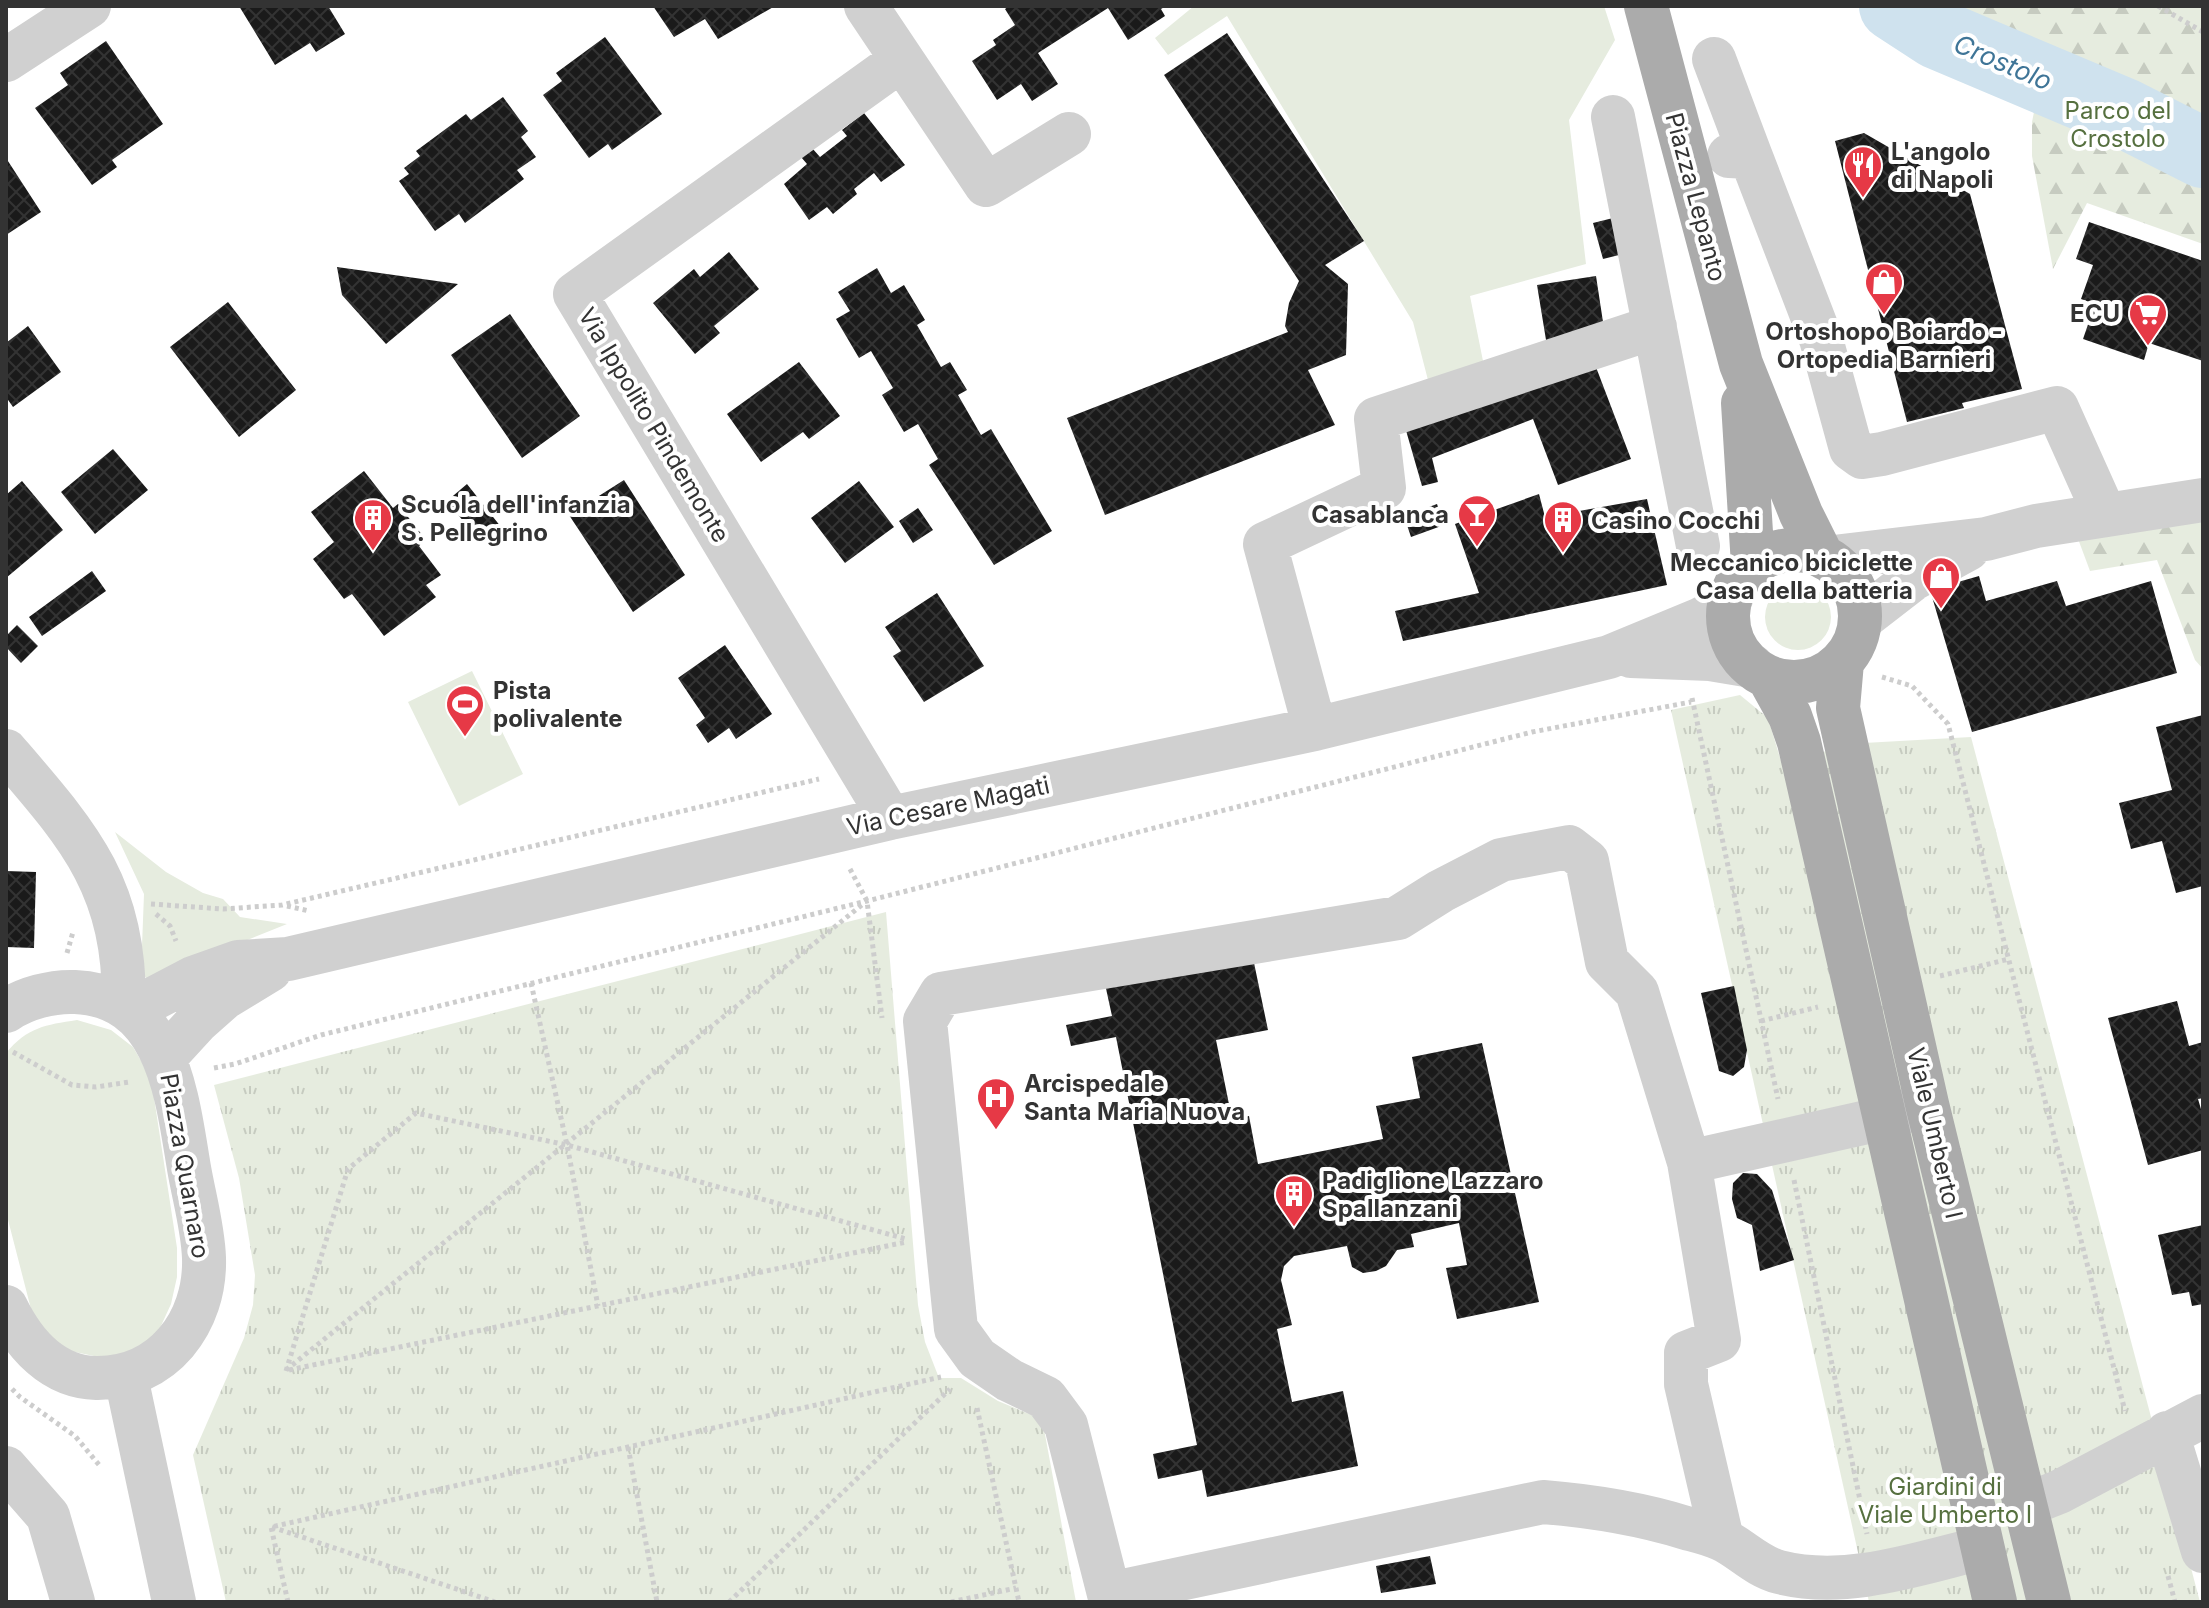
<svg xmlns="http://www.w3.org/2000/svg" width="2209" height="1608" font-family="Inter,sans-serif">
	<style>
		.grass { fill: #e6ecdf }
		.forest { fill: url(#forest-firs) }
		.park { fill: url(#park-tufts) }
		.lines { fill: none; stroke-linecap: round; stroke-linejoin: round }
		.river { stroke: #cfe2ee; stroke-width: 70 }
		.building { fill: url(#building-cross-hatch) }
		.path { stroke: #cdcdcd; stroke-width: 5; stroke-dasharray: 4 4; stroke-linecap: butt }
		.minor { stroke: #d0d0d0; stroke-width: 44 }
		.major { stroke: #ababab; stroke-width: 44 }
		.labels { text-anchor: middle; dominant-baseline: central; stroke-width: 8; stroke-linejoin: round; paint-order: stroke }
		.park-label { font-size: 24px; fill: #56703f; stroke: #fff }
		.poi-label { font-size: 24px; font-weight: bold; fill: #333; stroke: #fff; text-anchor: start }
		.street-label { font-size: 24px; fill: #333; stroke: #fff }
		.water-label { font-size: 26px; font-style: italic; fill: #3f7597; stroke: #fff }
	</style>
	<defs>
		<pattern id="forest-firs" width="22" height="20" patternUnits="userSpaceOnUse" patternTransform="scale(2)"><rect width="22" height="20" fill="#e6ecdf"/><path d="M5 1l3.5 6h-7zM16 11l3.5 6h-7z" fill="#c6cbc0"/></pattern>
		<pattern id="park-tufts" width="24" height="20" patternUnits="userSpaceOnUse" patternTransform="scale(2)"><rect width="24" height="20" fill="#e6ecdf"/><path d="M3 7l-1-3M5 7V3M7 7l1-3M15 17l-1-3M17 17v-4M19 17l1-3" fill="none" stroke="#c6cbc0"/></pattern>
		<pattern id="building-cross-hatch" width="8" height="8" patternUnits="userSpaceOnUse" patternTransform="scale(2)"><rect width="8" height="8" fill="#1a1a1a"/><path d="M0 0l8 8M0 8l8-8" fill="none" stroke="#333"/></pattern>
	</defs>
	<rect width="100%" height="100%" fill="#fff"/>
	<path class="grass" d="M1194 6H1604L1615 40 1569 120 1586 264 1470 296 1484 366 1429 384 1413 322 1227 16 1168 55 1155 38Z
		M1765 617a33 33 0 1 1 66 0a33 33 0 1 1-66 0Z
		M472 671 523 774 459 806 408 702Z
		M115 832 166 872 203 893 223 899 240 917 287 924 148 980 141 972 144 894Z
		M77 1020 111 1030 133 1047 151 1078 177 1248V1277L171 1304 160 1328 142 1349 118 1361 70 1351 48 1338 31 1309 6 1212V1053C28 1027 45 1025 77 1020Z"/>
	<path class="forest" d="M1960 6H2203V244L2087 203 2053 269 2032 156V122L2046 52Z
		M2203 500V669L2195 660 2157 560 2090 571 2071 520Z"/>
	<path class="park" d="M1740 695 1768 718 1781 761 1864 743 1971 737 2200 1602H1869L1671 710Z
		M886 912 918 1305 925 1342 939 1378H961L998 1401 1034 1416 1044 1429 1076 1602H226L193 1455 244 1338 253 1305 255 1275 239 1178 214 1085Z"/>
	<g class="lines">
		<path class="river" d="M1894 6 1937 34 2124 113 2203 153"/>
	</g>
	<path class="building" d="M239 6H328L345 34 316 52 310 43 275 65Z
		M653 6H775L718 39 705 19 674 37Z
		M1009 6H1166L1161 9 1165 16 1128 40 1108 8 1038 53 1058 84 1032 101 1021 84 997 100 972 61 996 45 993 40 1015 25 1005 9Z
		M1227 33 1364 241 1325 265 1348 284 1346 355 1308 370 1335 425 1105 515 1067 418 1288 332 1285 326 1289 303 1299 281 1164 75Z
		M605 37 662 114 612 150 608 144 589 158 543 95 562 81 556 73Z
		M106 41 163 124 112 160 117 167 92 185 35 108 68 85 60 73Z
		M503 97 528 131 521 137 536 157 517 170 524 179 465 223 459 214 435 231 399 181 409 174 404 168 420 156 416 151 466 114 471 120Z
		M864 113 905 165 881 182 874 173 854 189 857 194 833 214 827 207 809 220 784 184 807 164 801 157 812 148 820 157 847 136 842 130Z
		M1864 133 1970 194 2022 389 1962 403 1964 408 1907 422 1835 141Z
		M6 158 41 212 6 235Z
		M1621 216 1631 252 1603 259 1593 223Z
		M2089 222 2203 261V361L2149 343 2144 360 2083 339 2095 304 2081 299 2093 265 2076 259Z
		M729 252 759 289 714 326 720 333 695 354 653 303 694 269 700 277Z
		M337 267 458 284 386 344 342 295Z
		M877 268 891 293 904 285 925 320 917 325 941 367 950 362 967 390 958 395 981 435 991 429 1052 531 994 565 929 465 938 459 918 424 904 432 882 395 893 388 871 351 859 358 836 319 850 311 838 292Z
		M1596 276 1605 335 1547 346 1537 285Z
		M228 302 296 390 239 437 170 347Z
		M510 314 580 416 522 458 451 355Z
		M28 326 61 372 13 407 6 397V343Z
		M1591 354 1631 459 1558 485 1533 419 1432 458 1438 482 1422 486 1405 427Z
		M799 362 840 416 809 439 803 432 761 462 727 414Z
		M113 449 148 490 95 534 61 492Z
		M364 471 393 508 398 504 426 540 419 546 441 575 426 585 436 597 384 636 352 594 344 599 313 559 334 542 311 512Z
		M624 480 685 575 633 612 569 515Z
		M22 481 63 530 6 578V495Z
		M859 481 894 527 845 563 811 518Z
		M467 484 501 527 481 543 447 501Z
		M1539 494 1545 517 1647 499 1667 585 1403 641 1395 611 1479 593 1455 524Z
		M1437 504 1444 525 1411 537 1404 516Z
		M918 508 933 530 913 543 899 521Z
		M92 571 106 591 42 636 29 617Z
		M1979 576 1986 601 2057 581 2066 606 2151 581 2177 673 1972 732 1930 590Z
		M937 593 984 666 924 702 893 656 901 651 885 627Z
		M17 625 38 646 21 663 6 647V636Z
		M725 645 772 714 736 739 729 728 708 743 696 725 705 718 678 678Z
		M2203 715V886L2176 893 2162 841 2131 849 2119 803 2172 790 2156 727Z
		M6 871 36 872 34 948 6 947Z
		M1253 958 1268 1030 1216 1040 1232 1119 1249 1116 1258 1164 1383 1139 1376 1106 1420 1098 1412 1057 1482 1043 1539 1302 1457 1319 1446 1268 1467 1265 1459 1223 1411 1234 1414 1247 1397 1250 1386 1266 1376 1271 1363 1273 1352 1267 1347 1246 1294 1256 1284 1266 1281 1280 1292 1325 1277 1329 1292 1402 1343 1391 1358 1466 1207 1497 1202 1470 1158 1479 1153 1454 1197 1445 1116 1037 1071 1046 1066 1025 1112 1016 1105 984Z
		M1734 986 1747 1050 1744 1067 1733 1076 1719 1071 1701 993Z
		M2177 1001 2189 1046 2203 1042V1098L2198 1099 2203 1116V1150L2148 1165 2108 1018Z
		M1743 1173 1757 1174 1772 1190 1794 1260 1760 1271 1752 1225 1737 1218 1732 1199 1733 1183Z
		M2203 1225V1304L2192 1306 2189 1292 2172 1295 2158 1235Z
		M1430 1556 1436 1584 1381 1593 1376 1566Z"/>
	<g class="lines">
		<path class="path" d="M2158 6 2203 32
			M1882 677 1912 686 1948 724 2125 1411
			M1692 698 1778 1099
			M850 869 867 901 882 1018
			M151 904 223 909 282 905 819 779
			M287 906 309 911
			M156 914 170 926 176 941
			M67 953 73 932
			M1940 976 2009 959
			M531 983 567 1145 598 1306
			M1761 1021 1818 1007
			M13 1052 72 1085 96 1087 129 1082
			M214 1068 235 1064 321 1035 867 901 1532 732 1691 702
			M1794 1180 1867 1534
			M286 1370 863 904
			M289 1370 906 1242
			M286 1371 348 1169 416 1113 567 1145 906 1239
			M12 1389 20 1397 75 1436 100 1466
			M977 1408 1019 1602
			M628 1447 657 1602
			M272 1527 495 1602
			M2168 1576 2175 1602
			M288 1602 271 1527 941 1377
			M729 1602 950 1389
			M951 1602 1016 1588"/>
		<path class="minor" d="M866 6 986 185 1069 134
			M1714 59 1751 157
			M6 60 89 6
			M1613 117 1698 546
			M1729 156 1751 157 1821 339 1851 449 1862 457 1882 454 2057 408 2105 515
			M1825 558 1986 539 2036 526 2203 500
			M1860 620 1913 579 1968 549
			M1631 656 1710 659 1752 666
			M1315 729 1265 544 1384 488 1376 419 1655 327
			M6 751C80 837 125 886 124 1006
			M890 818 575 294 901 60
			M6 1011C25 998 52 991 75 992 168 996 177 1097 189 1168 194 1197 203 1228 204 1258 206 1322 163 1379 96 1378 53 1377 24 1344 6 1307
			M130 1011 193 978 238 962 288 959 890 818 1315 729 1609 657 1701 619 1715 612 1731 599
			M165 1057 198 1021 224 998 270 970
			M1922 1106 1885 1118 1689 1162 1637 992 1607 962 1587 861 1569 847 1501 860 1441 891 1398 918 941 994 925 1021 956 1329 977 1358 1009 1380 1046 1398 1066 1425 1109 1594 1543 1502C1592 1506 1638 1513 1686 1528 1697 1531 1710 1534 1721 1539 1741 1548 1756 1566 1779 1572 1846 1589 1917 1564 1982 1548
			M1689 1162 1719 1340 1686 1353V1384L1722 1539
			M126 1377 174 1602
			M2167 1433 2203 1551
			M6 1468 48 1516 73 1602
			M2026 1505 2059 1492 2203 1416"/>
		<path class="major" d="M1646 6 1741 364 1801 514 1822 556
			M1743 403 1753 565
			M1728 616a66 66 0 1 1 132 0a66 66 0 1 1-132 0Z
			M1842 662 1838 708 1927 1104 2049 1602
			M1769 678 1790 716 1799 742 1995 1602"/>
	</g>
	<defs>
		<g id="restaurant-pin" transform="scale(2)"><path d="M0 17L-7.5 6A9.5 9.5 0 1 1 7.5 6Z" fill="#e63946" stroke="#fff"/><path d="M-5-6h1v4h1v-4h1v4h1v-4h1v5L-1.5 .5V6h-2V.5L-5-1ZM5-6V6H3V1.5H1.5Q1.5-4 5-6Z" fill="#fff"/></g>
		<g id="shop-pin" transform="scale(2)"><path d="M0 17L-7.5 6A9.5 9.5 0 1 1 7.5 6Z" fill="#e63946" stroke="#fff"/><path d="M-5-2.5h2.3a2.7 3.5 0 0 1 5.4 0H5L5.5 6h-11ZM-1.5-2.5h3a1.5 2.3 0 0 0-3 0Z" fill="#fff"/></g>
		<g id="supermarket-pin" transform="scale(2)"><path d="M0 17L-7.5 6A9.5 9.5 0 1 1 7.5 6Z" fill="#e63946" stroke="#fff"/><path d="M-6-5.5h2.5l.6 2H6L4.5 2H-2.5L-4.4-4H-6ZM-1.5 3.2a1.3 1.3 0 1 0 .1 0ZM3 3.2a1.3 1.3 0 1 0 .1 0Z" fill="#fff"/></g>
		<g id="bar-pin" transform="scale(2)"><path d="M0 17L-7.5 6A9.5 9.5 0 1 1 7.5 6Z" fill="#e63946" stroke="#fff"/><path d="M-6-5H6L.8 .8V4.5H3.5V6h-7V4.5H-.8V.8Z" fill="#fff"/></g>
		<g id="building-pin" transform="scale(2)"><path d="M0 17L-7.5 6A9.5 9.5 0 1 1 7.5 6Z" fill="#e63946" stroke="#fff"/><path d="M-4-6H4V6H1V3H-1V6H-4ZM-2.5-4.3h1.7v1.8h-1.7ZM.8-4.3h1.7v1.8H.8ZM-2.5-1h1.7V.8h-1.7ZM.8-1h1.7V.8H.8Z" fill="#fff"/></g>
		<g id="stadium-pin" transform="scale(2)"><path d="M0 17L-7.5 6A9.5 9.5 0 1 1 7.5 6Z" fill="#e63946" stroke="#fff"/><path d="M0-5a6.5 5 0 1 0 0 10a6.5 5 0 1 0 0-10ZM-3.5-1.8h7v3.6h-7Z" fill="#fff"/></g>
		<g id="hospital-pin" transform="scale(2)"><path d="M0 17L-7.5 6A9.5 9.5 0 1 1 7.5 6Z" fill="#e63946" stroke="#fff"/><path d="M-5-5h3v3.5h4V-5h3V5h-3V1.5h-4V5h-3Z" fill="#fff"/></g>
	</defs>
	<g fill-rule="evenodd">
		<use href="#restaurant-pin" x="1863" y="165"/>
		<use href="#shop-pin" x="1884" y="282"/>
		<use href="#supermarket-pin" x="2148" y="313"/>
		<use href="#bar-pin" x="1477" y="514"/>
		<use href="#building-pin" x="373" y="518"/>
		<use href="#building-pin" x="1563" y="520"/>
		<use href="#shop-pin" x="1941" y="576"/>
		<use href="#stadium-pin" x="465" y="704"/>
		<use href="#hospital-pin" x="996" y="1097"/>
		<use href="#building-pin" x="1294" y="1194"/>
	</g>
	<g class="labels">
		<g class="park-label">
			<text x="2118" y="110">Parco del<tspan x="2118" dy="28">Crostolo</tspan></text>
			<text x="1945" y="1486">Giardini di<tspan x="1945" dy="28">Viale Umberto I</tspan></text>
		</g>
		<g class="poi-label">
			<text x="1891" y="151">L'angolo<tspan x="1891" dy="28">di Napoli</tspan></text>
			<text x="2120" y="313" text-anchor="end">ECU</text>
			<text x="1884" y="331" text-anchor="middle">Ortoshopo Boiardo -<tspan x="1884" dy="28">Ortopedia Barnieri</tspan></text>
			<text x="401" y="504">Scuola dell'infanzia<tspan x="401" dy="28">S. Pellegrino</tspan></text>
			<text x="1449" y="514" text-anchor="end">Casablanca</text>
			<text x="1591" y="520">Casino Cocchi</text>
			<text x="1913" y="562" text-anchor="end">Meccanico biciclette<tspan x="1913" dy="28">Casa della batteria</tspan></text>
			<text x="493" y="690">Pista<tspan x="493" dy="28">polivalente</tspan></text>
			<text x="1024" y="1083">Arcispedale<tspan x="1024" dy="28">Santa Maria Nuova</tspan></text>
			<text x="1322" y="1180">Padiglione Lazzaro<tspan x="1322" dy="28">Spallanzani</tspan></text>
		</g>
		<g class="street-label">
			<text transform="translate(1696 197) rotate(75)">Piazza Lepanto</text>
			<text transform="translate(654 425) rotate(59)">Via Ippolito Pindemonte</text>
			<text transform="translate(948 806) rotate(-12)">Via Cesare Magati</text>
			<text transform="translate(1935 1133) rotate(77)">Viale Umberto I</text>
			<text transform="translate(185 1166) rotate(80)">Piazza Quarnaro</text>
		</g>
		<g class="water-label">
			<text transform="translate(2003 62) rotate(23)">Crostolo</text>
		</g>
	</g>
	<rect width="2209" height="1608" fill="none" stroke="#333333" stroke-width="16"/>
</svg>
